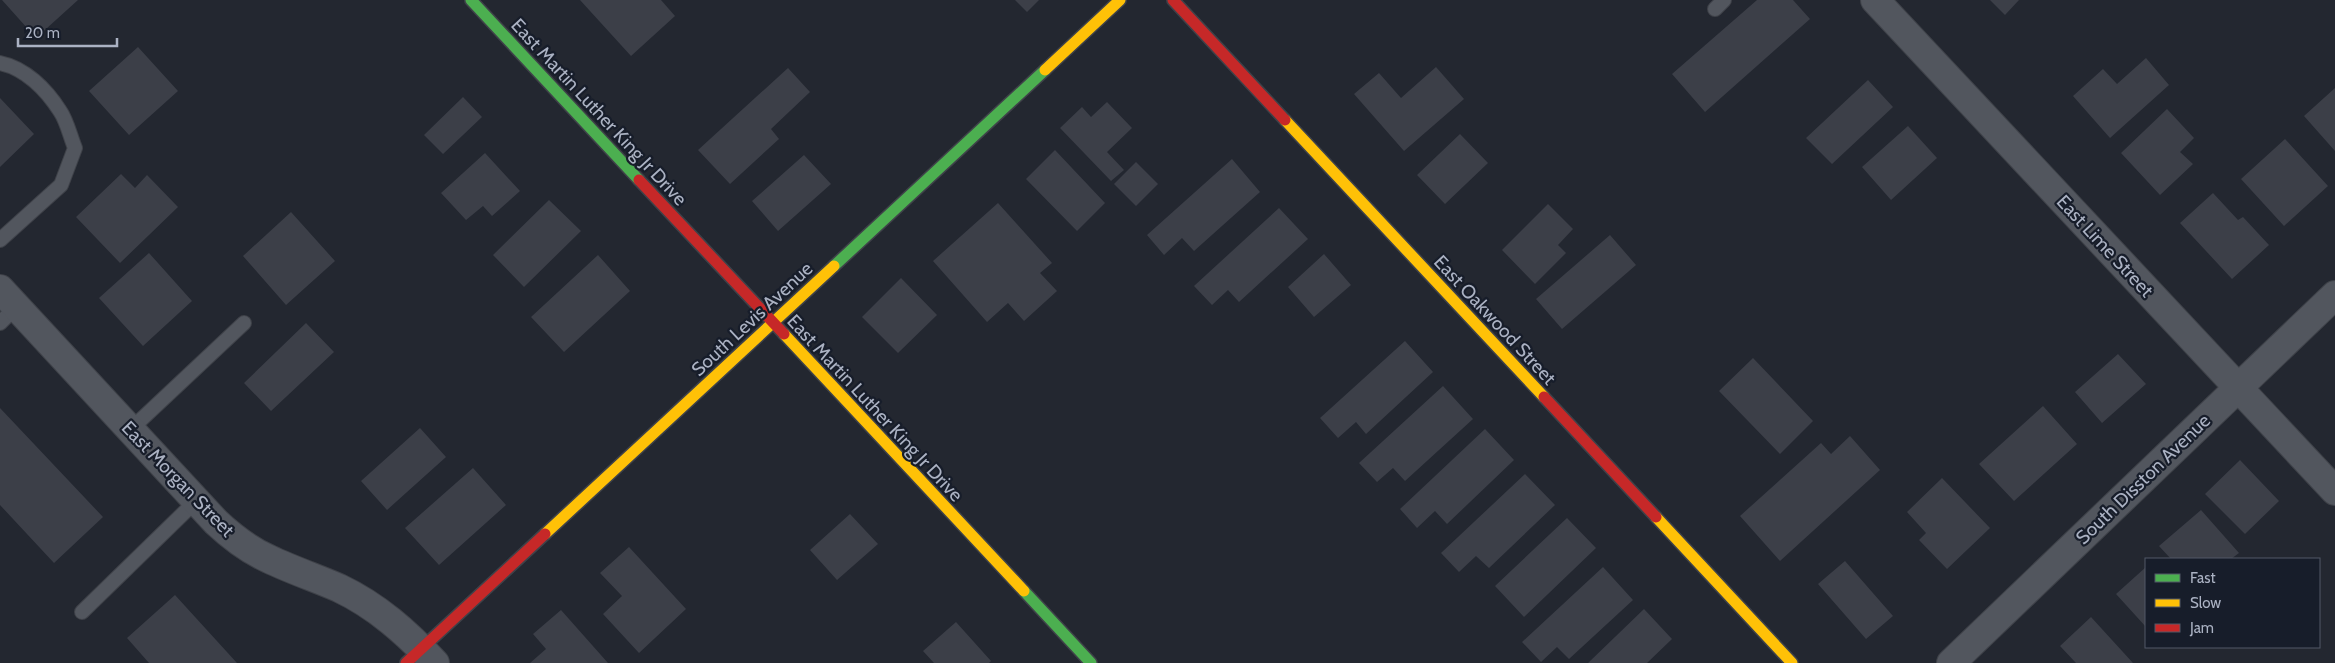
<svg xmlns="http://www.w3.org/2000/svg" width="2335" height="663" font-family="Cabin,sans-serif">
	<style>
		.building { fill: #3c3f48 }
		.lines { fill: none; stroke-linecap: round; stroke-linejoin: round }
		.lane-casing { stroke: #3f4249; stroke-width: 16 }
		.street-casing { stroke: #3f4249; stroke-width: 30 }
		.fast-casing { stroke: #3f4249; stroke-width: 14 }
		.slow-casing { stroke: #3f4249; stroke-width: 14 }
		.jam-casing { stroke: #3f4249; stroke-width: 14 }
		.lane { stroke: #52565e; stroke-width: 14 }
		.street { stroke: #52565e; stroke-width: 28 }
		.fast { stroke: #4caf50; stroke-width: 11 }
		.slow { stroke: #ffc107; stroke-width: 11 }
		.jam { stroke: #c62828; stroke-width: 11 }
		.labels { text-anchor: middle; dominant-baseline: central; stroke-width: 4.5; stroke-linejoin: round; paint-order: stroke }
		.street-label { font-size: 19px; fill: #abb2c3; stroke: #171d2a }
	</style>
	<rect width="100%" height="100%" fill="#232730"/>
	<path class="building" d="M2 0H78L36 38Z
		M580 0H661L675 16 631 56Z
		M1015 0H1039L1027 12Z
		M1757 0H1793L1810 19 1705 112 1672 74Z
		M1990 0H2019L2005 15Z
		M138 47 178 91 129 135 89 91Z
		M2146 58 2169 85 2110 138 2073 96 2103 69 2117 84Z
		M1436 67 1464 99 1404 151 1354 94 1379 73 1401 98Z
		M788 68 810 92 771 129 779 139 730 184 698 150Z
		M1868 80 1893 107 1832 164 1806 138Z
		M2335 88V151L2304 116Z
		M463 97 482 117 443 154 424 135Z
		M0 98 34 134 0 167Z
		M1107 102 1132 128 1107 152 1124 170 1111 181 1060 128 1082 107 1091 117Z
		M2167 109 2194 138 2180 152 2193 164 2160 195 2121 153Z
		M1908 126 1937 158 1891 200 1862 167Z
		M1460 134 1488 163 1445 204 1417 175Z
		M2285 139 2328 186 2284 226 2241 179Z
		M1055 150 1105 203 1077 231 1026 179Z
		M485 153 520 191 492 216 483 206 466 220 441 193Z
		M804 155 831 184 778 231 752 201Z
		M1232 159 1260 192 1194 251 1182 238 1164 255 1147 235Z
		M1136 162 1158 184 1136 206 1114 184Z
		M121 174 135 188 147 175 178 207 120 263 76 217Z
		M2213 193 2238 220 2243 217 2269 245 2232 279 2180 223Z
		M549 200 581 231 524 287 493 255Z
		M998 203 1052 263 1040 273 1057 291 1024 321 1008 303 987 322 933 261Z
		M1548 204 1573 229 1558 245 1566 253 1535 284 1502 250Z
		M1279 208 1308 239 1239 302 1228 290 1212 305 1194 286Z
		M291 212 335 261 286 305 243 256Z
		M1610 235 1636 265 1562 329 1536 299Z
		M149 253 192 301 143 346 99 298Z
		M1324 254 1351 285 1314 317 1288 287Z
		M598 255 630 291 564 352 531 317Z
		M901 278 937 315 898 353 862 317Z
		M306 323 334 352 271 411 244 383Z
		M1405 341 1433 372 1366 434 1356 422 1338 438 1320 418Z
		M2118 354 2146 384 2102 423 2075 392Z
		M1753 358 1813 421 1780 454 1719 391Z
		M1443 386 1473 419 1405 481 1393 468 1377 482 1359 463Z
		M2043 406 2077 444 2014 501 1979 464Z
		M0 408 103 517 54 563 0 505Z
		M420 428 446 457 387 510 361 481Z
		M1485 429 1514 460 1447 524 1435 511 1417 528 1400 509Z
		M1850 436 1880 470 1780 561 1740 516 1821 443 1831 454Z
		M2240 460 2279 501 2245 534 2205 494Z
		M473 468 506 505 439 565 405 528Z
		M1525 474 1555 505 1489 568 1476 556 1459 572 1441 553Z
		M1942 478 1990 528 1947 569 1919 540 1926 533 1907 512Z
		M2201 510 2239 553 2231 559H2171L2159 546Z
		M850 514 878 544 837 580 810 550Z
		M1567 518 1596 548 1524 617 1495 586Z
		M629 547 686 609 639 653 603 614 622 596 600 573Z
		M1845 561 1893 616 1866 639 1818 584Z
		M1603 567 1633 600 1569 659 1557 647 1541 662 1522 642Z
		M2146 567V627L2116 594Z
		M175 595 237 663H149L127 638Z
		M1644 609 1672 639 1647 663H1588Z
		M561 610 608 663H530L546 649 533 634Z
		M2091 617 2133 663H2076L2060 646Z
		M956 622 991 661 989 663H934L923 651Z"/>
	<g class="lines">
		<g class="lane-casing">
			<path id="lane" d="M1715 9 1724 0
				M0 63C25 68 46 89 60 111 67 121 70 136 75 148L61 185 0 240
				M0 323 16 307
				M130 430 244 323
				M82 612 196 501"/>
		</g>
		<g class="street-casing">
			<path id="street" d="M1875 0 2335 491
				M0 289 216 522C232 537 249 550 269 559 292 570 316 578 339 588 377 606 407 633 435 663
				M1951 663 2335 295"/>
		</g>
		<g class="fast-casing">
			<path id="fast" d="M471 0 639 180
				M834 266 1045 70
				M1024 591 1091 663"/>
		</g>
		<g class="slow-casing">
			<path id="slow" d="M1045 70 1120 0
				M1285 120 1544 397
				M784 334 1024 591
				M1656 517 1792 663
				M545 534 834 266"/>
		</g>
		<g class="jam-casing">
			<path id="jam" d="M1173 0 1285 120
				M639 180 784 334
				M1544 397 1656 517
				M406 663 545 534"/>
		</g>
		<use href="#lane" class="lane"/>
		<use href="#street" class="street"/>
		<use href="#fast" class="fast"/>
		<use href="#slow" class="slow"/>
		<use href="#jam" class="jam"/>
	</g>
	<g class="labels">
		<g class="street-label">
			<text transform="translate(599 112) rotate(47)">East Martin Luther King Jr Drive</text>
			<text transform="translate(2105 246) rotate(47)">East Lime Street</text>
			<text transform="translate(752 319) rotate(-43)">South Levis Avenue</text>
			<text transform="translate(1495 320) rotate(47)">East Oakwood Street</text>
			<text transform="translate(875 408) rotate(47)">East Martin Luther King Jr Drive</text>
			<text transform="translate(178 479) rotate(46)">East Morgan Street</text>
			<text transform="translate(2143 479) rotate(-44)">South Disston Avenue</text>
		</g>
	</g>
	<rect x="2145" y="558" width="175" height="90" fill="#171d2a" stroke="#525967"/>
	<rect x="2155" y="574" width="25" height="8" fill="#4caf50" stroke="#525967"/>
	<text x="2190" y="583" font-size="15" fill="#abb2c3">Fast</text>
	<rect x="2155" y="599" width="25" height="8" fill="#ffc107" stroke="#525967"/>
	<text x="2190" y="608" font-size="15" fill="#abb2c3">Slow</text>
	<rect x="2155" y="624" width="25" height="8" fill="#c62828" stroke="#525967"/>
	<text x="2190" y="633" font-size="15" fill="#abb2c3">Jam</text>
	<path d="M18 38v8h99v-8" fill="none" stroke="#abb2c3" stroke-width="2.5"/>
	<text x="25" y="38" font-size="15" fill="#abb2c3" stroke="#171d2a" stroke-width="4" paint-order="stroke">20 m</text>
</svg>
